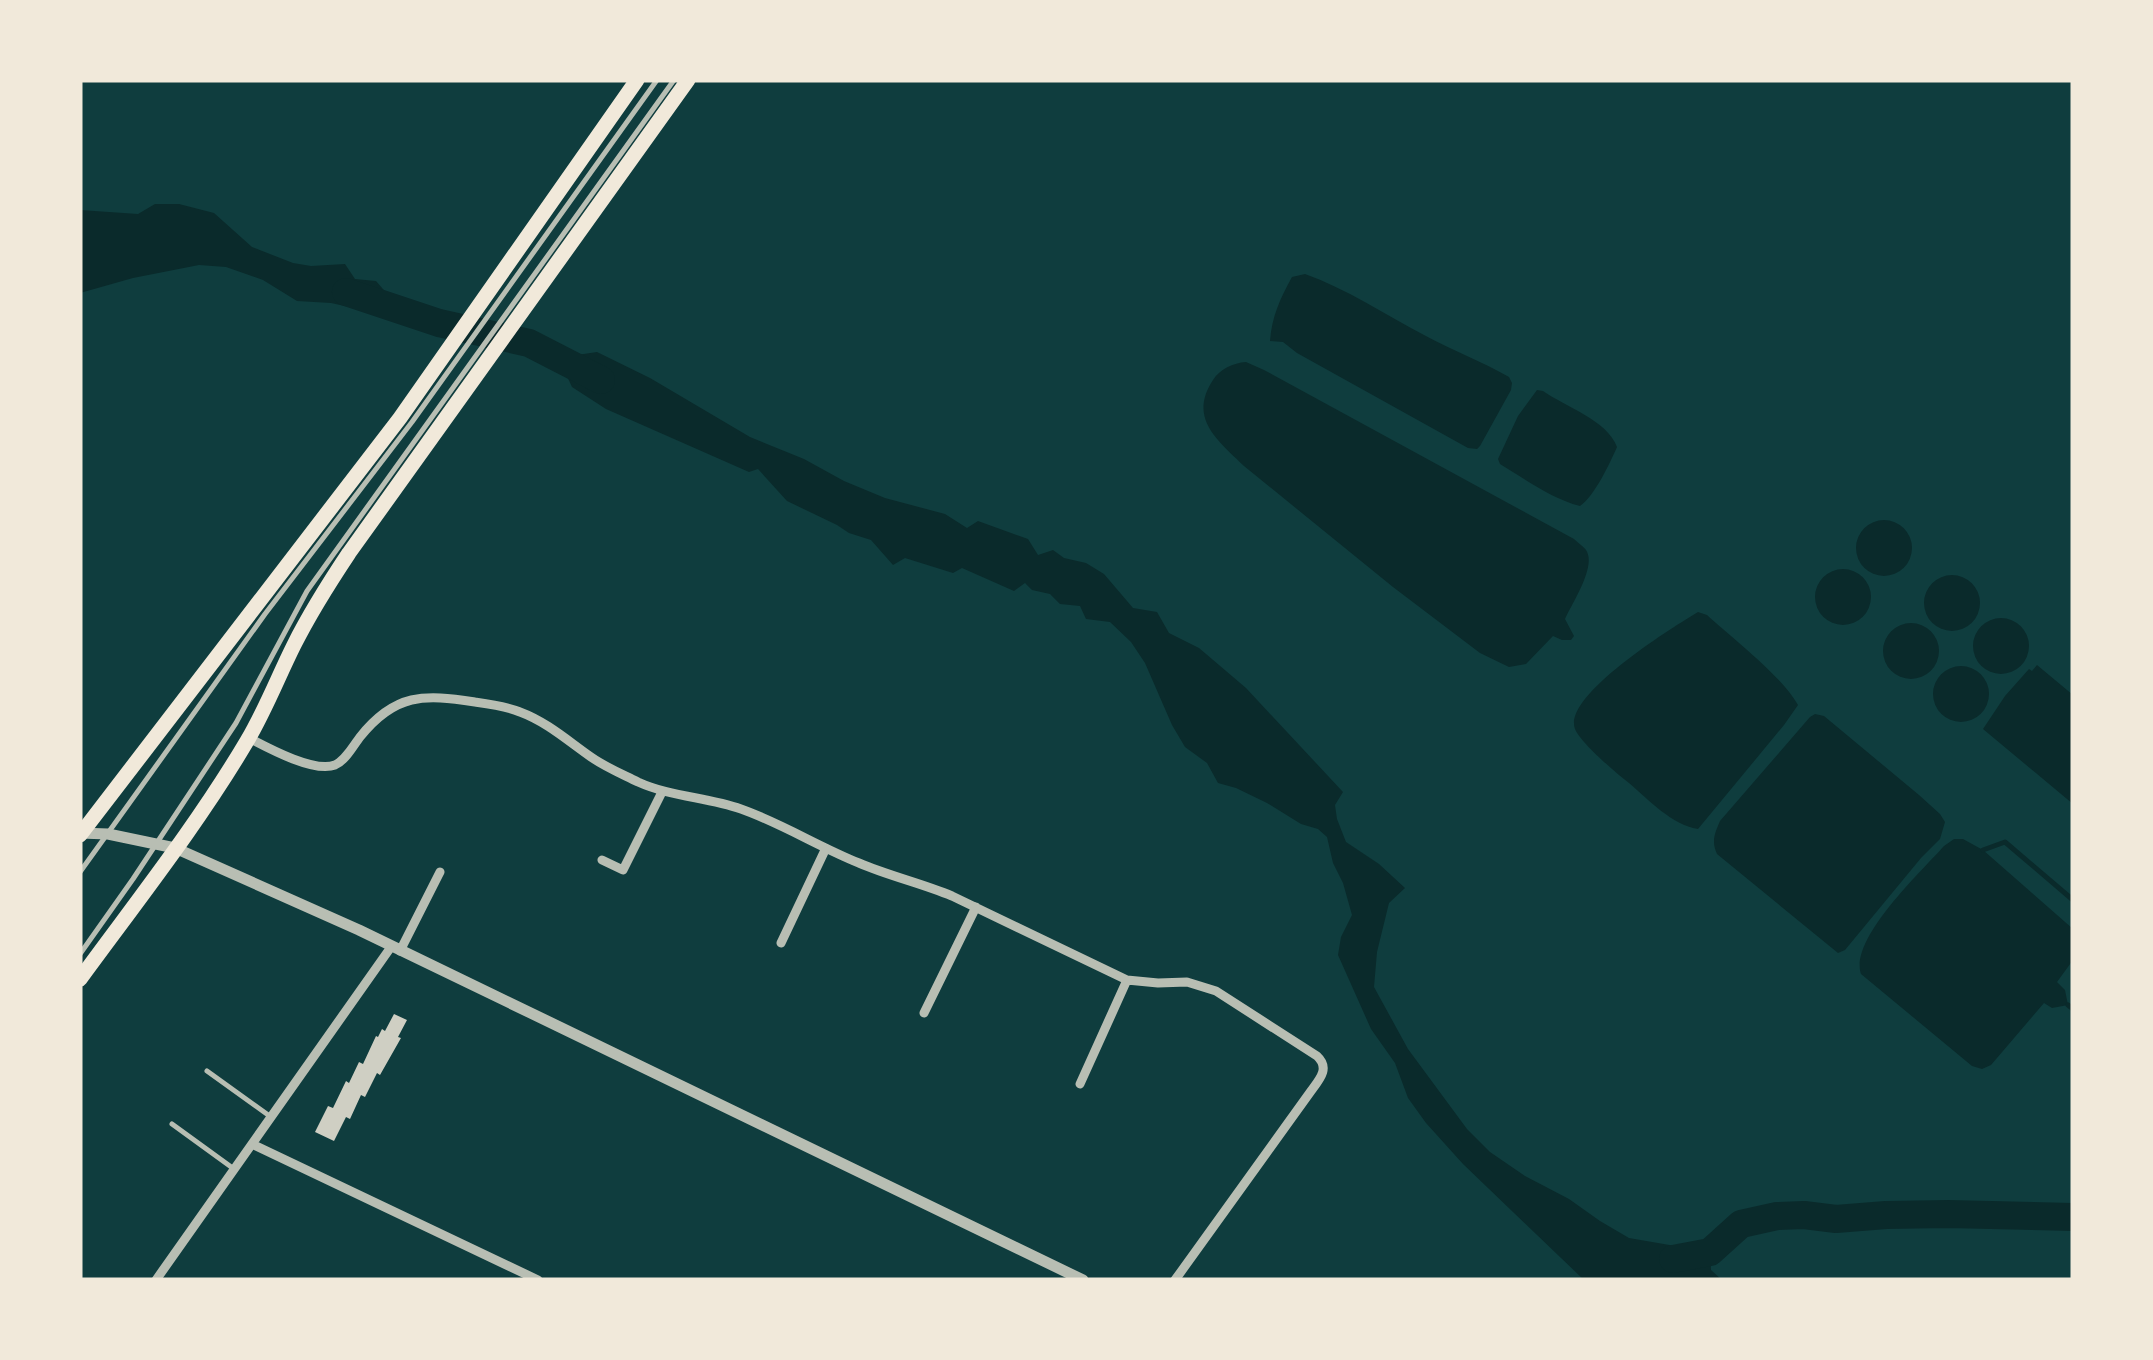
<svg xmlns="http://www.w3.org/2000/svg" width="2153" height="1360" font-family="'Zilla Slab',serif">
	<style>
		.water { fill: #0a2a2b }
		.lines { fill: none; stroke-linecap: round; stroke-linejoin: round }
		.stream { stroke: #0a2a2b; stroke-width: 5 }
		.river { stroke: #0a2a2b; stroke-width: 28 }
		.building { fill: #cfcfc3 }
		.service { stroke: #b8beb3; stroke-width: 5 }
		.minor { stroke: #b8beb3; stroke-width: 9 }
		.tertiary { stroke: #b8beb3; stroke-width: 11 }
		.primary { stroke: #f1e9da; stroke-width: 15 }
	</style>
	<rect width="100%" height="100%" fill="#0f3d3e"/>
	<path class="water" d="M155 204H179L214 213 252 247 293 263 311 266 345 264 355 279 376 281 389 296 363 310 331 303 297 301 263 280 226 267 199 265 133 278 80 293V210L138 214Z
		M1305 274C1347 289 1384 314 1424 335 1452 350 1481 361 1509 377L1512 383 1511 390 1480 446 1477 449 1468 448 1297 353 1283 342 1270 341C1272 316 1280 299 1292 277Z
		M597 352 650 378 750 437 804 459 844 481 885 498 945 514 967 528 978 521 1028 539 1038 555 1053 550 1064 558 1086 563 1104 574 1133 608 1157 612 1169 633 1199 648 1246 688 1343 792 1335 805 1337 819 1346 842 1379 864 1405 888 1389 903 1377 952 1374 987 1408 1049 1467 1129 1490 1152 1525 1176 1569 1199 1600 1221 1629 1238 1710 1252 1711 1270 1722 1280H1584L1463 1164 1426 1123 1408 1098 1395 1063 1371 1029 1338 955 1341 937 1352 915 1343 883 1333 863 1327 837 1318 829 1301 824 1267 803 1236 788 1218 783 1207 763 1185 747 1172 725 1145 663 1131 642 1110 622 1086 619 1080 606 1060 604 1050 594 1032 590 1025 583 1014 591 962 568 953 573 905 558 893 565 871 540 849 533 837 525 787 501 758 469 749 472 606 409 572 387 566 374 577 355Z
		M1246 362 1264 370 1574 539C1575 540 1586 549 1586 550 1597 566 1572 603 1565 619L1574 636 1571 640H1562L1553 636 1526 664 1509 667 1480 653 1393 587 1244 466C1217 440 1188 418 1213 380 1220 369 1233 363 1246 362Z
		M1537 390 1543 391C1566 407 1607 420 1617 447 1610 463 1594 497 1580 506 1552 499 1525 479 1500 464L1498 459 1518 416Z
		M1856 548a28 28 0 1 1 56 0a28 28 0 1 1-56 0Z
		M1815 597a28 28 0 1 1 56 0a28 28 0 1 1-56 0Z
		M1924 603a28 28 0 1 1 56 0a28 28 0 1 1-56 0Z
		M1698 612 1707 615C1733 639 1781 675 1798 705L1784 725 1698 829C1672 825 1649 800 1629 783 1617 774 1580 742 1575 729 1562 696 1673 627 1698 612Z
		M1973 646a28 28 0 1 1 56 0a28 28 0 1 1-56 0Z
		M1883 651a28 28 0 1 1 56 0a28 28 0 1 1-56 0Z
		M2037 665 2073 695V804L1983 729 2005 696 2029 669 2032 671Z
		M1933 694a28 28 0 1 1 56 0a28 28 0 1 1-56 0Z
		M1815 714 1824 716 1919 795 1940 814 1945 822 1940 839 1921 858 1845 950 1838 953 1717 854C1711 841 1715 833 1720 821L1810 717Z
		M1954 839H1963L1983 850 2073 929V960L2057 982 2065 990 2068 1005 2052 1008 2044 1003 1991 1065 1982 1069 1972 1066 1861 974C1849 939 1921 872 1944 846Z"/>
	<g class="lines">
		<path class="stream" d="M1983 850 2005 842 2073 900
			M2068 1005 2073 1009"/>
		<path class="river" d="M346 292 439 323 529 343 601 380
			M1673 1259 1710 1252 1741 1224 1777 1216 1804 1215 1836 1219 1886 1215 1948 1214 2073 1217"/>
	</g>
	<path class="building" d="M394 1014 407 1020 398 1037 401 1038 380 1075 377 1073 365 1097 361 1095 350 1119 346 1117 334 1141 315 1132 328 1106 333 1108 346 1081 349 1083 359 1062 363 1064 376 1036 378 1037 382 1029 385 1031Z"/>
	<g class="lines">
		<path class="service" d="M80 872 265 614 412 422 657 80
			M80 954 133 879 236 723 307 591 674 80
			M207 1071 271 1117
			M172 1124 234 1169"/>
		<path class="minor" d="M249 738C268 748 314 773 335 765 346 760 353 746 360 737 395 693 424 694 475 702 490 704 506 706 520 712 547 722 568 741 591 757 605 767 622 774 638 782 671 797 707 797 741 809 781 823 819 847 859 863 889 876 921 883 952 896L1127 980 1158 983 1187 982 1216 991 1317 1056C1330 1068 1320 1079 1311 1091L1175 1280
			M602 860 623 870 662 792
			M781 943 826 848
			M400 951 440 872
			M924 1013 976 907
			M1080 1084 1127 980
			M252 1144 538 1280
			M156 1280 391 947"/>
		<path class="tertiary" d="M80 833 108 834 175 848 359 930 1083 1280"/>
		<path class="primary" d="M80 835 400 418 637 80
			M80 979C137 901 198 824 247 741 265 711 278 677 294 645 310 613 329 583 349 553L688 80"/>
	</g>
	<rect width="2153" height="1360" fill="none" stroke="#f1e9da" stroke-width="165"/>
</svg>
